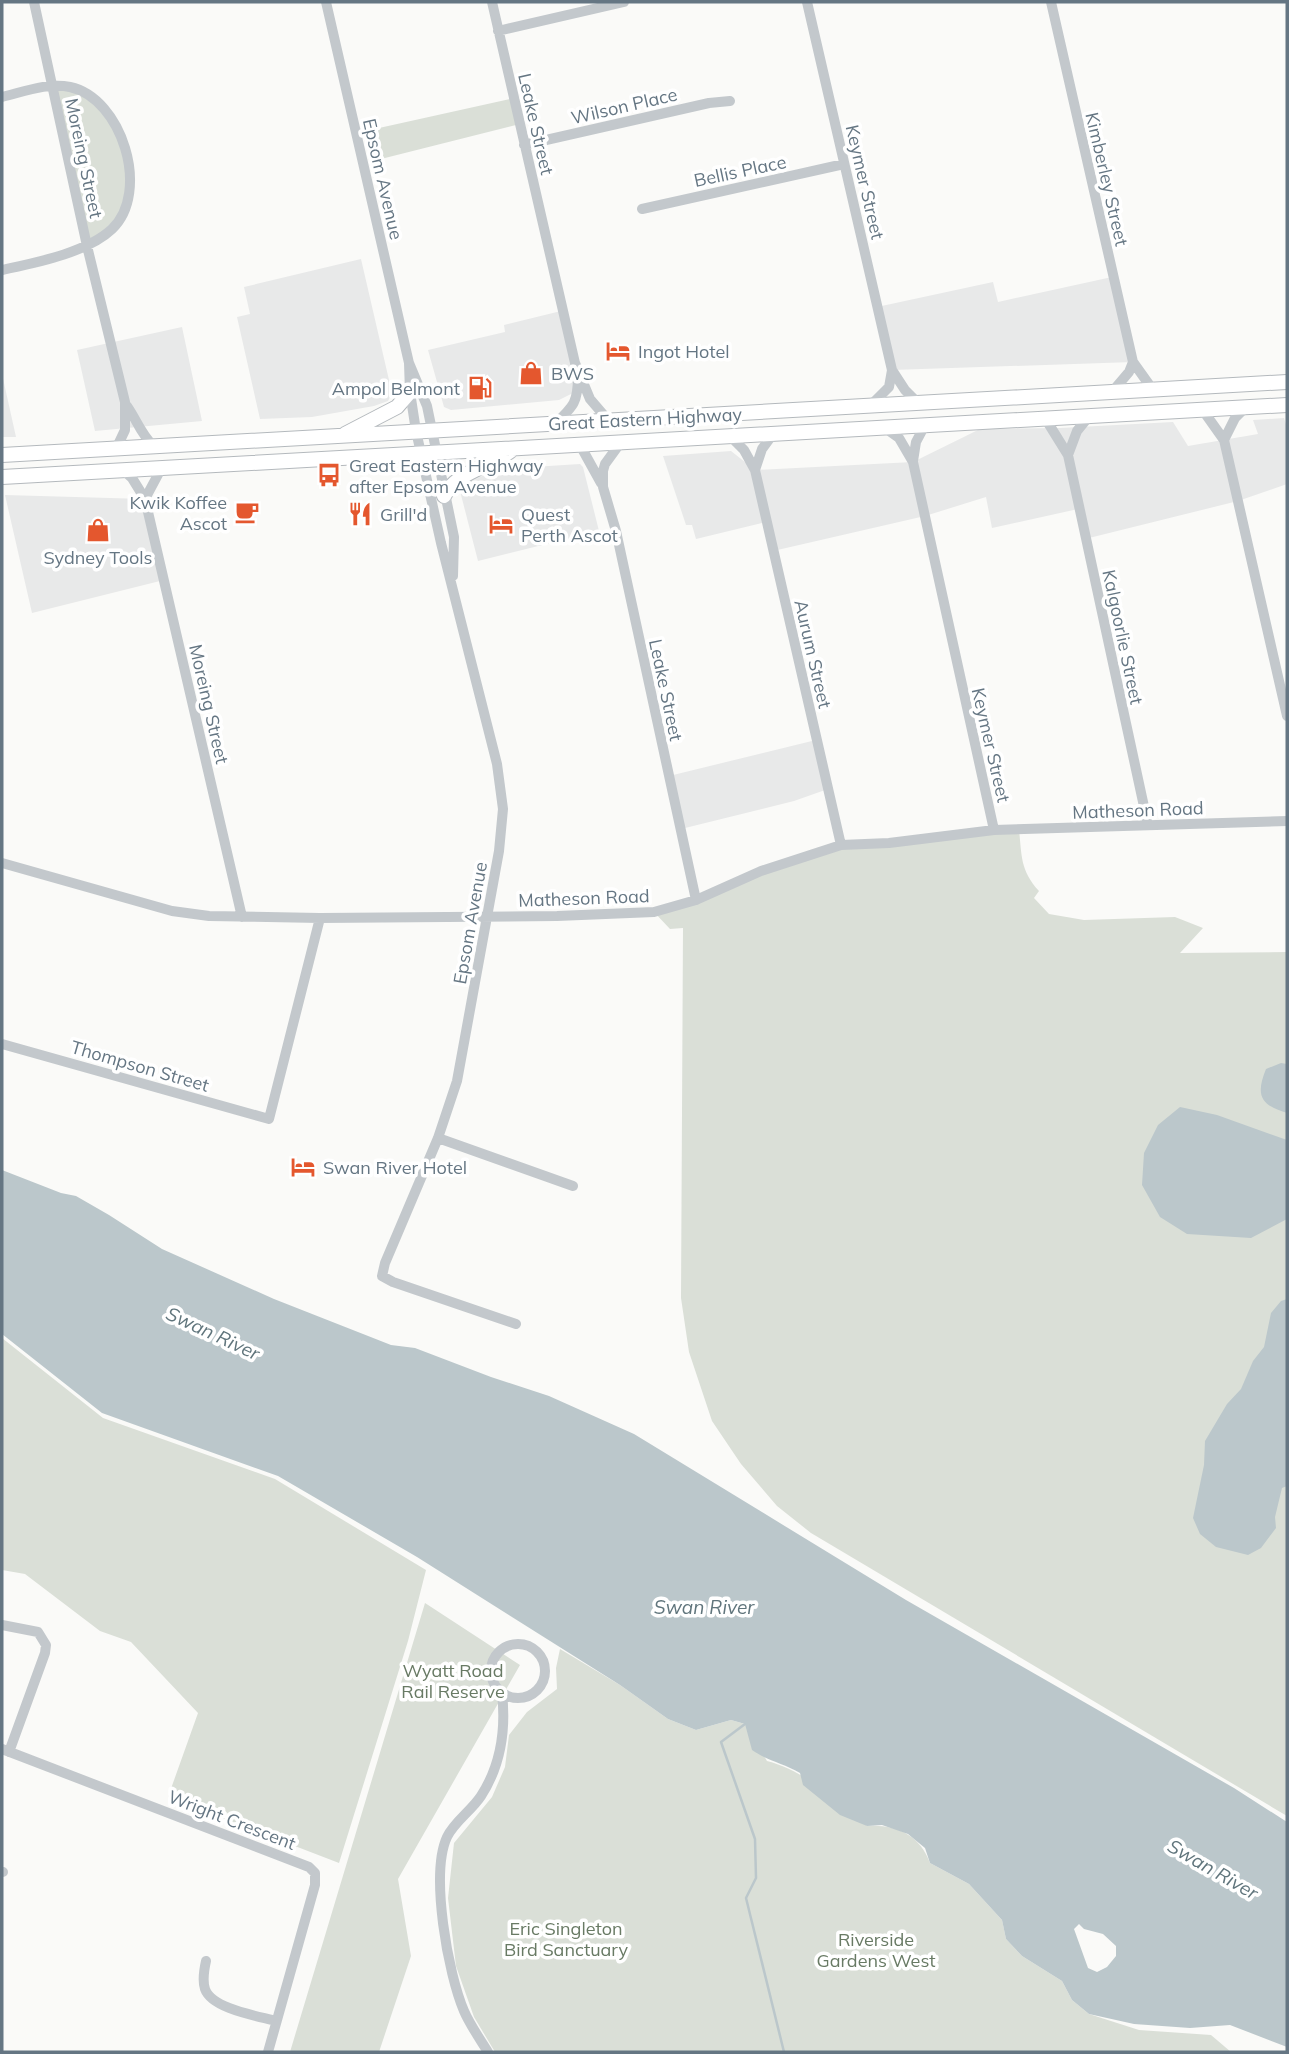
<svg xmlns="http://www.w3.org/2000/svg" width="1289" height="2054" font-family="Mulish,sans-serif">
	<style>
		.built { fill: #e8e9e9 }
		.green { fill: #dadfd7 }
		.water { fill: #bbc7cb; fill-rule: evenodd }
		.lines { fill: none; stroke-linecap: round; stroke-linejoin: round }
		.stream { stroke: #bbc7cb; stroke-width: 2.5 }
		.highway-casing { stroke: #b4b9bd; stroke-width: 16 }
		.minor { stroke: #c3c8cc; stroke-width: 10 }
		.highway { stroke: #fff; stroke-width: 14 }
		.labels { text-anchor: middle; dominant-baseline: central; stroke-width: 7; stroke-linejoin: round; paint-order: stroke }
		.street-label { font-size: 18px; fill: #657683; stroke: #fff }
		.poi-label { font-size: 18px; fill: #657683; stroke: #fff; text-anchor: start }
		.park-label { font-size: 18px; fill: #687a64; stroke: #fff }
		.water-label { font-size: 19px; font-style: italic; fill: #60757c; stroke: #fff }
	</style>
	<rect width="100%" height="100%" fill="#fafaf8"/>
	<path class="built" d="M361 259 392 393 388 401 374 406 312 417 260 419 237 317 250 314 244 287Z
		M1112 277 1133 362 892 370 877 307 993 282 998 302Z
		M561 311 585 387 559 400 451 410 444 407 428 350 505 332 504 325Z
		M182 327 202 421 95 431 77 350Z
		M2 374 16 437H2Z
		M1284 418 1287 428V484L1238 501 1085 539 1078 509 992 528 986 497 925 516 773 551 766 522 696 539 692 525H686L663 456 731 451 755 470 913 462 980 429 1060 428 1173 422 1188 446 1258 434 1253 420Z
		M580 464 583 467 599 531 478 561 459 487 482 476 517 468Z
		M5 495 145 499 164 580 32 613Z
		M816 740 828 789 794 801 681 829 669 776Z"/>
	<path class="green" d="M52 86 72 87 110 117 130 161 125 210 87 246Z
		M510 99 516 125 377 160 370 130Z
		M1019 830C1022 856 1020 870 1039 891L1034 898 1049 914 1084 920 1175 917 1203 928 1180 953 1287 952V1816L811 1533 777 1506 741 1464 712 1421 689 1352 681 1298 683 928 670 929 654 912 841 845Z
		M2 1338 103 1418 275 1479 426 1570 408 1641 339 1863 168 1797 198 1713 131 1642 100 1631 25 1574 2 1570Z
		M425 1603 520 1665 398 1879 411 1956 379 2052H290Z
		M560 1649 620 1685 668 1719 696 1730 731 1720 745 1724 767 1761C806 1771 836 1801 867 1826 896 1824 920 1835 930 1863L969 1884 1002 1920 1006 1939 1022 1956 1062 1981 1072 2000 1089 2014 1139 2030 1211 2035 1231 2052H495L474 2017 456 1966 448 1898 454 1843 492 1797 505 1767 509 1735 527 1712 557 1689 556 1668Z"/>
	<path class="water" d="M1281 1063 1287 1064V1113C1261 1105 1255 1096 1266 1069Z
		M1180 1107 1217 1115 1287 1140V1219L1251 1238 1187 1234 1160 1217 1142 1185 1144 1153 1158 1125Z
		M2 1170 61 1193 76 1196 109 1215 162 1249 274 1299 391 1345 415 1348 491 1377 549 1396 634 1434 906 1600 1234 1788 1287 1822V2047L1230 2025 1190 2028 1134 2024 1089 2014 1072 2000 1062 1981 1022 1956 1006 1939 1002 1920 969 1884 930 1863 925 1848 908 1834 882 1825 867 1826 840 1815 803 1785 800 1773C783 1763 768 1761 752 1750L745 1724 731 1720 696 1730 668 1719 620 1685 417 1557 278 1476 102 1413 2 1334ZM1079 1924 1084 1929 1103 1934 1116 1946V1956L1107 1967 1097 1972 1088 1968 1074 1929Z
		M1287 1299V1486L1282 1488 1275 1517 1276 1528 1261 1548 1248 1555 1216 1547 1200 1534 1193 1518 1204 1465 1205 1441 1227 1404 1241 1389 1253 1361 1264 1347 1271 1313 1281 1301Z"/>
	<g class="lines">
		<path class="stream" d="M745 1724 721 1742 755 1839 756 1878 746 1898 784 2052"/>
		<g class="highway-casing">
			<path id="highway" d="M345 434 397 407 410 392
				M2 455 1287 382
				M2 477 1287 405
				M444 496C457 471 491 467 513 449"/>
		</g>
		<path class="minor" d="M34 2 87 246 125 402V430L116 449
			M326 2 409 363 427 406 454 537 453 576
			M492 2 575 363 590 399 608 420
			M807 2 892 370 905 390 918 403
			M1051 2 1133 362 1153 390
			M498 31 624 2
			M2 97C23 92 48 82 70 87 122 98 151 192 112 229 87 253 34 263 2 270
			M524 145 709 103 730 101
			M642 209 844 164
			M409 363 410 392 416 431 441 543 497 764 503 809 499 851 457 1081 438 1138 385 1263 382 1276 393 1282 516 1324
			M1112 392 1129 372 1133 362
			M871 405 889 387 892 370
			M127 406C138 422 139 431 154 447
			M1202 409 1224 440 1287 716
			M1045 418 1068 455 1148 825
			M555 424C574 406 578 402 578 376
			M885 428 899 438 913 462 994 830
			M730 436 744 450 755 470 841 845
			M1224 440 1235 418 1246 407
			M621 442 605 464 603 471V487L616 531 696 900
			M580 445 601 483
			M1068 455 1077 431 1090 415
			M913 461 916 442 925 425
			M123 470 132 478 145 499 242 917
			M755 470 762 449 773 434
			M145 499 161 469
			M2 863 172 911 209 916 320 918 557 916 654 912 696 900 761 871 841 845 889 843 994 830 1287 821
			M2 1044 269 1119 320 918
			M438 1138 573 1186
			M2 1625 38 1632 46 1645 45 1653 9 1752
			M491 1671a27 27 0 1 1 54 0a27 27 0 1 1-54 0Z
			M2 1749 309 1867 315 1873V1885L268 2052
			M2 1872H3
			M206 1961C204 1970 202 1980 205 1989 212 2009 258 2016 276 2021
			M488 2052C480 2039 470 2025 464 2011 448 1974 430 1874 447 1837 454 1822 472 1810 481 1796 501 1765 506 1729 502 1693"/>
		<use href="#highway" class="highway"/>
	</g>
	<defs>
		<g id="hotel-bare" transform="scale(1.89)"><path d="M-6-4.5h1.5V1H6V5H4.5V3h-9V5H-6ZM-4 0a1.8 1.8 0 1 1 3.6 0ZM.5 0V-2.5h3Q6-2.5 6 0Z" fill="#e4572e" stroke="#fff" stroke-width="2.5" paint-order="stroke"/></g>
		<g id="shop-bare" transform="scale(1.89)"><path d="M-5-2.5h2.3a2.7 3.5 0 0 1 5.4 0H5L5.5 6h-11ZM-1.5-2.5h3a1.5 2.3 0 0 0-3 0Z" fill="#e4572e" stroke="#fff" stroke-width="2.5" paint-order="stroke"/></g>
		<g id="fuel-bare" transform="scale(1.89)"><path d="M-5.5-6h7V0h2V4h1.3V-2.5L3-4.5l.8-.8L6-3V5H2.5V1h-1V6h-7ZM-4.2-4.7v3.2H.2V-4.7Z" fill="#e4572e" stroke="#fff" stroke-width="2.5" paint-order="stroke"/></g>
		<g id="bus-bare" transform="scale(1.89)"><path d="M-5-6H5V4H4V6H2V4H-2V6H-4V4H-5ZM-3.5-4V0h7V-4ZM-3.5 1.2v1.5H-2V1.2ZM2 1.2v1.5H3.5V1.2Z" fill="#e4572e" stroke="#fff" stroke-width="2.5" paint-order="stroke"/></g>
		<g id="cafe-bare" transform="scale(1.89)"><path d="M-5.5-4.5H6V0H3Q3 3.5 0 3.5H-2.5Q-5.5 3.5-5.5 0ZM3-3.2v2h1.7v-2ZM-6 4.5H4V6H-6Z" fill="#e4572e" stroke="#fff" stroke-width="2.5" paint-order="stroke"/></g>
		<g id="restaurant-bare" transform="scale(1.89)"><path d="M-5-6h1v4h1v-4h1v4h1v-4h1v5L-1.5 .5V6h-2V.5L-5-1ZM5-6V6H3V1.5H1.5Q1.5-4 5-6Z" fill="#e4572e" stroke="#fff" stroke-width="2.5" paint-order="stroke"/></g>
	</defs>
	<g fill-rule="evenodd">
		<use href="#hotel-bare" x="618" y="351"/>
		<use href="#shop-bare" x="531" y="373"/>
		<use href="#fuel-bare" x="480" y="388"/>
		<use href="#bus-bare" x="329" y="475"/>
		<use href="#cafe-bare" x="247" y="512"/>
		<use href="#restaurant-bare" x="360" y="514"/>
		<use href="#hotel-bare" x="501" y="524"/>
		<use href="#shop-bare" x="98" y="530"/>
		<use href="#hotel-bare" x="303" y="1167"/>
	</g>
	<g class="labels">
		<g class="street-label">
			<text transform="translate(624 106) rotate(-13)">Wilson Place</text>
			<text transform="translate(536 124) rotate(77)">Leake Street</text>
			<text transform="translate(84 158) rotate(78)">Moreing Street</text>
			<text transform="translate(740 171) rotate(-12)">Bellis Place</text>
			<text transform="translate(383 179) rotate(77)">Epsom Avenue</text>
			<text transform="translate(1107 179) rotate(77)">Kimberley Street</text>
			<text transform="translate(865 182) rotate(77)">Keymer Street</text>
			<text transform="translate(645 419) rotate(-3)">Great Eastern Highway</text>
			<text transform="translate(1123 637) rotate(78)">Kalgoorlie Street</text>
			<text transform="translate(813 654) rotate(77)">Aurum Street</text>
			<text transform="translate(666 690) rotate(78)">Leake Street</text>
			<text transform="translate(209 704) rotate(77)">Moreing Street</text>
			<text transform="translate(991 745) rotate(77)">Keymer Street</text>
			<text transform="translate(1138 810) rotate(-2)">Matheson Road</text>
			<text transform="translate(584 898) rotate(-2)">Matheson Road</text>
			<text transform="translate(470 923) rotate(-80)">Epsom Avenue</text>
			<text transform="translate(140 1066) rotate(16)">Thompson Street</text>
			<text transform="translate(232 1820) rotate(21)">Wright Crescent</text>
		</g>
		<g class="poi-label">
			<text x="638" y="351">Ingot Hotel</text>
			<text x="551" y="373">BWS</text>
			<text x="460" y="388" text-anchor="end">Ampol Belmont</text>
			<text x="349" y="465">Great Eastern Highway<tspan x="349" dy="21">after Epsom Avenue</tspan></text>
			<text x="227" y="502" text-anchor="end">Kwik Koffee<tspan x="227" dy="21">Ascot</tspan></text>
			<text x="380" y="514">Grill'd</text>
			<text x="521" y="514">Quest<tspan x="521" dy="21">Perth Ascot</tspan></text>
			<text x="98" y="557" text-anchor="middle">Sydney Tools</text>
			<text x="323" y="1167">Swan River Hotel</text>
		</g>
		<g class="park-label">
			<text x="453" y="1670">Wyatt Road<tspan x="453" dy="21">Rail Reserve</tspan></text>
			<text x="566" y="1928">Eric Singleton<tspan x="566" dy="21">Bird Sanctuary</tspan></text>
			<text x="876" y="1939">Riverside<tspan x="876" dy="21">Gardens West</tspan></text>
		</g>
		<g class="water-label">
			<text transform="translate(213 1333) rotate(25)">Swan River</text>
			<text x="704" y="1607">Swan River</text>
			<text transform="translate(1213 1869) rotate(30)">Swan River</text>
		</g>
	</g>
	<rect width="1289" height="2054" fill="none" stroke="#657683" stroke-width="7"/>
</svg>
